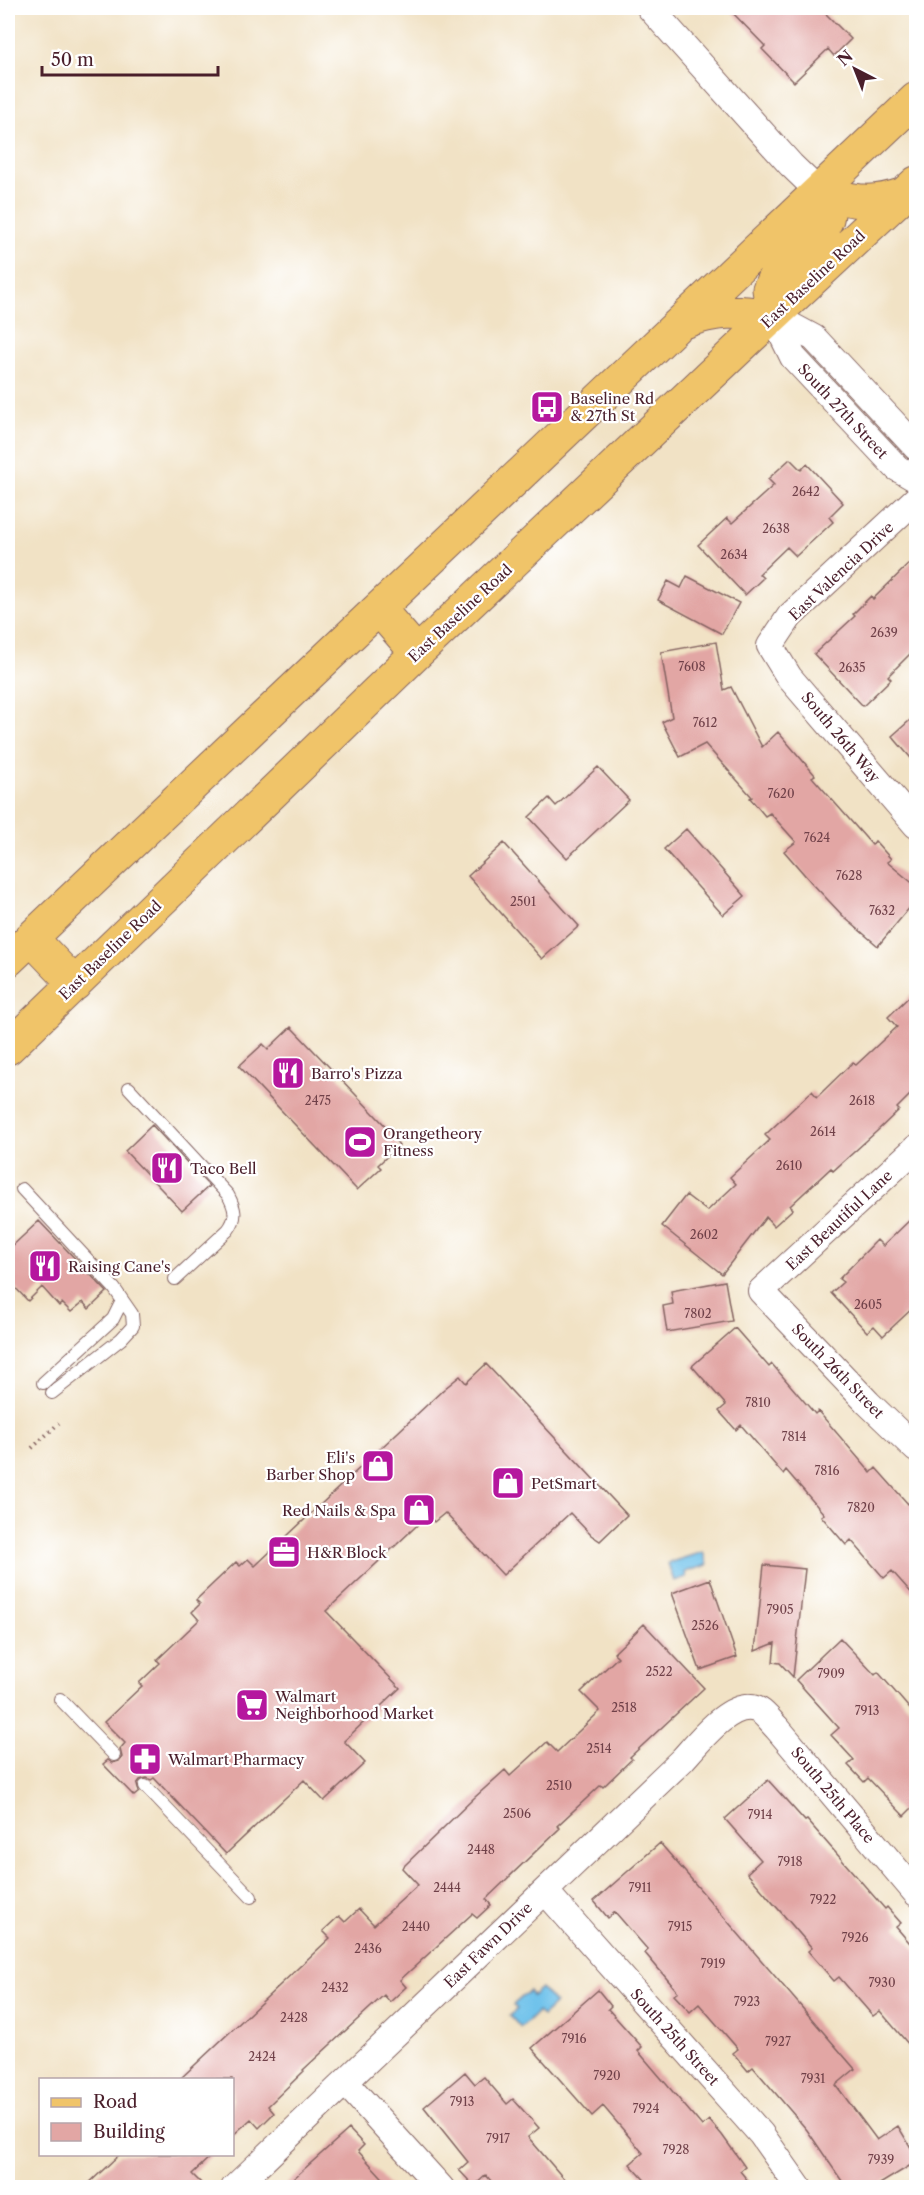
<svg xmlns="http://www.w3.org/2000/svg" width="924" height="2195" font-family="'Libre Caslon Text',serif">
	<style>
		.water { fill: #70c2eb; stroke: #5d708b; stroke-width: 1.5 }
		.building { fill: #e2a6a4 }
		.lines { fill: none; stroke-linecap: round; stroke-linejoin: round }
		.lane-casing { stroke: #846361; stroke-width: 14 }
		.street-casing { stroke: #846361; stroke-width: 28 }
		.primary-casing { stroke: #846361; stroke-width: 35 }
		.path { stroke: #846361; stroke-width: 4; stroke-dasharray: 1.5 4.5; stroke-linecap: butt }
		.lane { stroke: #fff; stroke-width: 12 }
		.street { stroke: #fff; stroke-width: 26 }
		.primary { stroke: #f0c469; stroke-width: 33 }
		.labels { text-anchor: middle; dominant-baseline: central; stroke-width: 4.5; stroke-linejoin: round; paint-order: stroke }
		.number-label { font-size: 12px; fill: #704149 }
		.street-label { font-size: 15px; fill: #4a1f2b; stroke: #fff }
		.poi-label { font-size: 15px; fill: #4a1f2b; stroke: #fff; text-anchor: start }
	</style>
	<rect width="100%" height="100%" fill="#fff"/>
	<filter id="ink" filterUnits="userSpaceOnUse"><feTurbulence type="fractalNoise" baseFrequency=".0167" numOctaves="2"/><feDisplacementMap in="SourceGraphic" scale="12" xChannelSelector="R" yChannelSelector="G"/><feConvolveMatrix kernelMatrix="1 2 1 2 8 2 1 2 1" color-interpolation-filters="sRGB"/></filter>
	<filter id="wash" filterUnits="userSpaceOnUse"><feTurbulence type="fractalNoise" baseFrequency=".008" numOctaves="4" result="noise"/><feDisplacementMap in="SourceGraphic" scale="24" xChannelSelector="R" yChannelSelector="G"/><feGaussianBlur stdDeviation="1.35" result="paint"/><feColorMatrix in="noise" values="0 0 0 0 0 0 0 0 0 0 0 0 0 0 0 0 0 1.4 0 .05"/><feComposite in="paint" operator="in"/></filter>
	<g filter="url(#wash)">
		<rect width="100%" height="100%" fill="#f1e2c5"/>
		<path class="water" d="M703 1552 707 1565 685 1572 686 1577 674 1581 668 1563Z
			M541 1988 555 2004 542 2016 538 2012 521 2028 510 2016 517 2009 513 2005 529 1991 532 1996Z"/>
		<g id="blocks">
			<path class="building" d="M728 8H820L851 39 834 56 828 49 794 82 762 49 765 46Z
				M790 459 801 470 807 464 843 503 829 517 833 522 820 534 796 556 787 547 759 574 763 578 745 595 698 545 727 518 732 523 774 485 768 479Z
				M916 557V648L888 676 891 679 863 706 814 654 855 616 853 614 871 596 873 599Z
				M687 576 739 603 722 634 658 600 668 581 681 588Z
				M716 642 724 690 731 687 762 747 778 732 815 775 812 777 872 845 875 841 891 859 887 862 916 886V900L878 946 845 918 810 881 784 851 796 842 770 813 765 816 750 798 752 797 705 744 680 757 662 722 672 717 661 652Z
				M916 715V764L892 736Z
				M598 767 629 800 567 858 529 817 549 798 556 806Z
				M686 829 745 896 723 915 664 849Z
				M504 843 579 926 542 959 468 876Z
				M916 990V1089L897 1108 899 1110 876 1132 833 1171 831 1168 790 1206 793 1209 774 1226 766 1217 722 1274 662 1226 686 1195 707 1211 736 1184 730 1177 770 1140 765 1135 812 1091 817 1097 853 1062 856 1065 897 1027 888 1017Z
				M291 1027 397 1138 395 1140 399 1145 378 1165 381 1168 357 1190 239 1066 263 1044 268 1049Z
				M152 1125 209 1186 182 1211 125 1151Z
				M916 1214V1305L883 1336 874 1326 867 1332 831 1293 843 1282 839 1279 877 1240 883 1246Z
				M39 1221 107 1292 89 1309 83 1302 71 1312 62 1303 59 1306 42 1287 28 1301 8 1280V1250Z
				M725 1281 732 1321 667 1332 663 1306 673 1304 671 1291Z
				M735 1328 769 1367 772 1364 815 1414 818 1411 871 1473 876 1468 908 1504 916 1496V1598L892 1571 884 1578 851 1540 846 1545 821 1516 824 1514 786 1470 783 1474 741 1425 736 1430 719 1411 726 1405 692 1366Z
				M486 1364 627 1515 600 1541 591 1535 570 1513 503 1575 445 1513 434 1522 428 1515 326 1611 400 1688 344 1741 365 1763 324 1801 304 1780 226 1854 154 1778 151 1780 147 1778 140 1780 137 1784 139 1792 134 1796 103 1764 108 1760 112 1763 119 1761 122 1757 120 1749 125 1743 104 1722 142 1686 139 1683 160 1663 157 1660 199 1620 192 1612 200 1604 196 1600 236 1562 240 1566 248 1559 255 1566 444 1389 460 1376 466 1383Z
				M764 1565 805 1569 793 1677 780 1663 773 1662 775 1643 755 1651Z
				M710 1579 737 1657 700 1670 672 1593Z
				M644 1624 704 1688 630 1757 632 1759 603 1787 601 1785 557 1826 560 1828 486 1899 491 1905 477 1918 472 1914 400 1980 406 1987 390 2002 384 1995 303 2070 304 2071 268 2106 274 2113 259 2128 251 2119 232 2136V2079H180L330 1938 323 1931 339 1916 345 1922 359 1909 374 1925 418 1885 402 1868 474 1798 505 1770 510 1776 547 1742 557 1752 600 1711 581 1692 618 1657 614 1653Z
				M840 1638 875 1675 878 1672 916 1716V1804L904 1816 868 1778 864 1782 848 1765 854 1760 831 1735 839 1728 796 1680Z
				M768 1780 805 1821 807 1820 885 1909 887 1907 901 1923 896 1927 916 1950V2053L880 2011 873 2016 839 1977 834 1981 808 1951 812 1948 747 1873 761 1860 725 1819Z
				M660 1843 855 2069 836 2085 877 2140 898 2126 916 2156V2162L875 2187H846L807 2130 753 2067 748 2071 733 2053 738 2049 699 2004 690 2012 674 1995 678 1992 645 1953 648 1950 615 1912 608 1918 594 1901Z
				M598 1990 611 2006 608 2009 642 2047 638 2051 702 2126 709 2120 722 2135 745 2167 740 2171 753 2187H651L630 2164 643 2153 603 2106 592 2116 532 2048Z
				M465 2072 475 2084 484 2077 507 2104 513 2099 539 2128 528 2137 571 2187H496L486 2175 474 2186 459 2170 468 2162 424 2107Z
				M349 2129 364 2145 358 2151 391 2187H284Z
				M120 2154H213L192 2174 205 2187H85Z"/>
		</g>
	</g>
	<g filter="url(#ink)">
		<use href="#blocks" fill-opacity="0" stroke="#846361" stroke-width="1.5"/>
		<g class="lines">
			<g class="lane-casing">
				<path id="lane" d="M129 1088 228 1195C235 1208 238 1217 228 1230L175 1279
					M22 1189 114 1288 132 1314 133 1326 121 1339 52 1393
					M43 1383 113 1319 122 1301
					M60 1699 114 1755
					M145 1786 251 1897"/>
			</g>
			<g class="street-casing">
				<path id="street" d="M650 8 791 165 820 193
					M773 316 793 357 897 468 916 479
					M773 316 814 338 916 447
					M916 499 790 616 770 646 789 677 916 825
					M916 1148 761 1291 868 1403 916 1449
					M545 1891 761 2134 799 2188
					M345 2082 441 2188
					M234 2188 682 1760C698 1743 730 1700 756 1709 763 1711 771 1722 777 1728L916 1893"/>
			</g>
			<g class="primary-casing">
				<path id="primary" d="M820 193C854 201 870 206 904 194
					M773 316 769 289 773 280C784 267 823 232 827 219 830 209 825 201 820 193
					M683 322C718 309 737 311 773 316
					M379 609 417 653
					M31 938 75 984
					M8 960 916 99
					M8 1048 417 653 773 316 916 183"/>
			</g>
			<path class="path" d="M32 1448 59 1423"/>
			<use href="#lane" class="lane"/>
			<use href="#street" class="street"/>
			<use href="#primary" class="primary"/>
		</g>
	</g>
	<defs>
		<g id="bus-square" transform="scale(1.725)"><rect x="-9" y="-9" width="18" height="18" rx="4" fill="#b5179e" stroke="#fff"/><path d="M-5-6H5V4H4V6H2V4H-2V6H-4V4H-5ZM-3.5-4V0h7V-4ZM-3.5 1.2v1.5H-2V1.2ZM2 1.2v1.5H3.5V1.2Z" fill="#fff"/></g>
		<g id="restaurant-square" transform="scale(1.725)"><rect x="-9" y="-9" width="18" height="18" rx="4" fill="#b5179e" stroke="#fff"/><path d="M-5-6h1v4h1v-4h1v4h1v-4h1v5L-1.5 .5V6h-2V.5L-5-1ZM5-6V6H3V1.5H1.5Q1.5-4 5-6Z" fill="#fff"/></g>
		<g id="stadium-square" transform="scale(1.725)"><rect x="-9" y="-9" width="18" height="18" rx="4" fill="#b5179e" stroke="#fff"/><path d="M0-5a6.5 5 0 1 0 0 10a6.5 5 0 1 0 0-10ZM-3.5-1.8h7v3.6h-7Z" fill="#fff"/></g>
		<g id="shop-square" transform="scale(1.725)"><rect x="-9" y="-9" width="18" height="18" rx="4" fill="#b5179e" stroke="#fff"/><path d="M-5-2.5h2.3a2.7 3.5 0 0 1 5.4 0H5L5.5 6h-11ZM-1.5-2.5h3a1.5 2.3 0 0 0-3 0Z" fill="#fff"/></g>
		<g id="office-square" transform="scale(1.725)"><rect x="-9" y="-9" width="18" height="18" rx="4" fill="#b5179e" stroke="#fff"/><path d="M-6-3h4V-5.5h4V-3h4V5H-6ZM-1-4.5V-3h2v-1.5ZM-6 0V1H6V0Z" fill="#fff"/></g>
		<g id="supermarket-square" transform="scale(1.725)"><rect x="-9" y="-9" width="18" height="18" rx="4" fill="#b5179e" stroke="#fff"/><path d="M-6-5.5h2.5l.6 2H6L4.5 2H-2.5L-4.4-4H-6ZM-1.5 3.2a1.3 1.3 0 1 0 .1 0ZM3 3.2a1.3 1.3 0 1 0 .1 0Z" fill="#fff"/></g>
		<g id="pharmacy-square" transform="scale(1.725)"><rect x="-9" y="-9" width="18" height="18" rx="4" fill="#b5179e" stroke="#fff"/><path d="M-2-6h4v4h4v4h-4v4h-4v-4h-4v-4h4Z" fill="#fff"/></g>
	</defs>
	<g fill-rule="evenodd">
		<use href="#bus-square" x="547" y="407"/>
		<use href="#restaurant-square" x="288" y="1073"/>
		<use href="#stadium-square" x="360" y="1142"/>
		<use href="#restaurant-square" x="167" y="1168"/>
		<use href="#restaurant-square" x="45" y="1266"/>
		<use href="#shop-square" x="378" y="1466"/>
		<use href="#shop-square" x="508" y="1483"/>
		<use href="#shop-square" x="419" y="1510"/>
		<use href="#office-square" x="284" y="1552"/>
		<use href="#supermarket-square" x="252" y="1705"/>
		<use href="#pharmacy-square" x="145" y="1759"/>
	</g>
	<g class="labels">
		<g class="number-label">
			<text x="806" y="491">2642</text>
			<text x="776" y="528">2638</text>
			<text x="734" y="554">2634</text>
			<text x="884" y="632">2639</text>
			<text x="692" y="666">7608</text>
			<text x="852" y="667">2635</text>
			<text x="705" y="722">7612</text>
			<text x="781" y="793">7620</text>
			<text x="817" y="837">7624</text>
			<text x="849" y="875">7628</text>
			<text x="523" y="901">2501</text>
			<text x="882" y="910">7632</text>
			<text x="318" y="1100">2475</text>
			<text x="862" y="1100">2618</text>
			<text x="823" y="1131">2614</text>
			<text x="789" y="1165">2610</text>
			<text x="704" y="1234">2602</text>
			<text x="868" y="1304">2605</text>
			<text x="698" y="1313">7802</text>
			<text x="758" y="1402">7810</text>
			<text x="794" y="1436">7814</text>
			<text x="827" y="1470">7816</text>
			<text x="861" y="1507">7820</text>
			<text x="780" y="1609">7905</text>
			<text x="705" y="1625">2526</text>
			<text x="659" y="1671">2522</text>
			<text x="831" y="1673">7909</text>
			<text x="624" y="1707">2518</text>
			<text x="867" y="1710">7913</text>
			<text x="599" y="1748">2514</text>
			<text x="559" y="1785">2510</text>
			<text x="517" y="1813">2506</text>
			<text x="760" y="1814">7914</text>
			<text x="481" y="1849">2448</text>
			<text x="790" y="1861">7918</text>
			<text x="447" y="1887">2444</text>
			<text x="640" y="1887">7911</text>
			<text x="823" y="1899">7922</text>
			<text x="416" y="1926">2440</text>
			<text x="680" y="1926">7915</text>
			<text x="855" y="1937">7926</text>
			<text x="368" y="1948">2436</text>
			<text x="713" y="1963">7919</text>
			<text x="882" y="1982">7930</text>
			<text x="335" y="1987">2432</text>
			<text x="747" y="2001">7923</text>
			<text x="294" y="2017">2428</text>
			<text x="574" y="2038">7916</text>
			<text x="778" y="2041">7927</text>
			<text x="262" y="2056">2424</text>
			<text x="607" y="2075">7920</text>
			<text x="813" y="2078">7931</text>
			<text x="462" y="2101">7913</text>
			<text x="646" y="2108">7924</text>
			<text x="498" y="2138">7917</text>
			<text x="676" y="2149">7928</text>
			<text x="881" y="2159">7939</text>
		</g>
		<g class="street-label">
			<text transform="translate(813 279) rotate(-43)">East Baseline Road</text>
			<text transform="translate(843 411) rotate(47)">South 27th Street</text>
			<text transform="translate(841 571) rotate(-43)">East Valencia Drive</text>
			<text transform="translate(460 613) rotate(-43)">East Baseline Road</text>
			<text transform="translate(841 737) rotate(50)">South 26th Way</text>
			<text transform="translate(110 950) rotate(-44)">East Baseline Road</text>
			<text transform="translate(839 1220) rotate(-43)">East Beautiful Lane</text>
			<text transform="translate(838 1371) rotate(46)">South 26th Street</text>
			<text transform="translate(833 1795) rotate(50)">South 25th Place</text>
			<text transform="translate(488 1945) rotate(-44)">East Fawn Drive</text>
			<text transform="translate(675 2037) rotate(48)">South 25th Street</text>
		</g>
		<g class="poi-label">
			<text x="570" y="398">Baseline Rd<tspan x="570" dy="17">&amp; 27th St</tspan></text>
			<text x="311" y="1073">Barro's Pizza</text>
			<text x="383" y="1133">Orangetheory<tspan x="383" dy="17">Fitness</tspan></text>
			<text x="190" y="1168">Taco Bell</text>
			<text x="68" y="1266">Raising Cane's</text>
			<text x="355" y="1457" text-anchor="end">Eli's<tspan x="355" dy="17">Barber Shop</tspan></text>
			<text x="531" y="1483">PetSmart</text>
			<text x="396" y="1510" text-anchor="end">Red Nails &amp; Spa</text>
			<text x="307" y="1552">H&amp;R Block</text>
			<text x="275" y="1696">Walmart<tspan x="275" dy="17">Neighborhood Market</tspan></text>
			<text x="168" y="1759">Walmart Pharmacy</text>
		</g>
	</g>
	<rect width="924" height="2195" fill="none" stroke="#fff" stroke-width="30"/>
	<rect x="39" y="2078" width="195" height="78" fill="#ffffff" stroke="#b7a5aa" stroke-width="1.5"/>
	<rect x="51" y="2098" width="30" height="9" fill="#f0c469" stroke="#b7a5aa" stroke-width="1.5"/>
	<text x="93" y="2108" font-size="18" fill="#4a1f2b">Road</text>
	<rect x="51" y="2123" width="30" height="18" fill="#e2a6a4" stroke="#b7a5aa" stroke-width="1.5"/>
	<text x="93" y="2138" font-size="18" fill="#4a1f2b">Building</text>
	<g transform="translate(855 69) rotate(318)" stroke="#ffffff" stroke-width="4.5" paint-order="stroke">
	<path d="M0-4.5L10 22L0 15L-10 22Z" fill="#4a1f2b"/>
	<text y="-9" font-size="16" font-weight="bold" text-anchor="middle" fill="#4a1f2b">N</text>
	</g>
	<path d="M42 66v9h176v-9" fill="none" stroke="#4a1f2b" stroke-width="3"/>
	<text x="51" y="66" font-size="18" fill="#4a1f2b" stroke="#ffffff" stroke-width="4.5" paint-order="stroke">50 m</text>
</svg>
